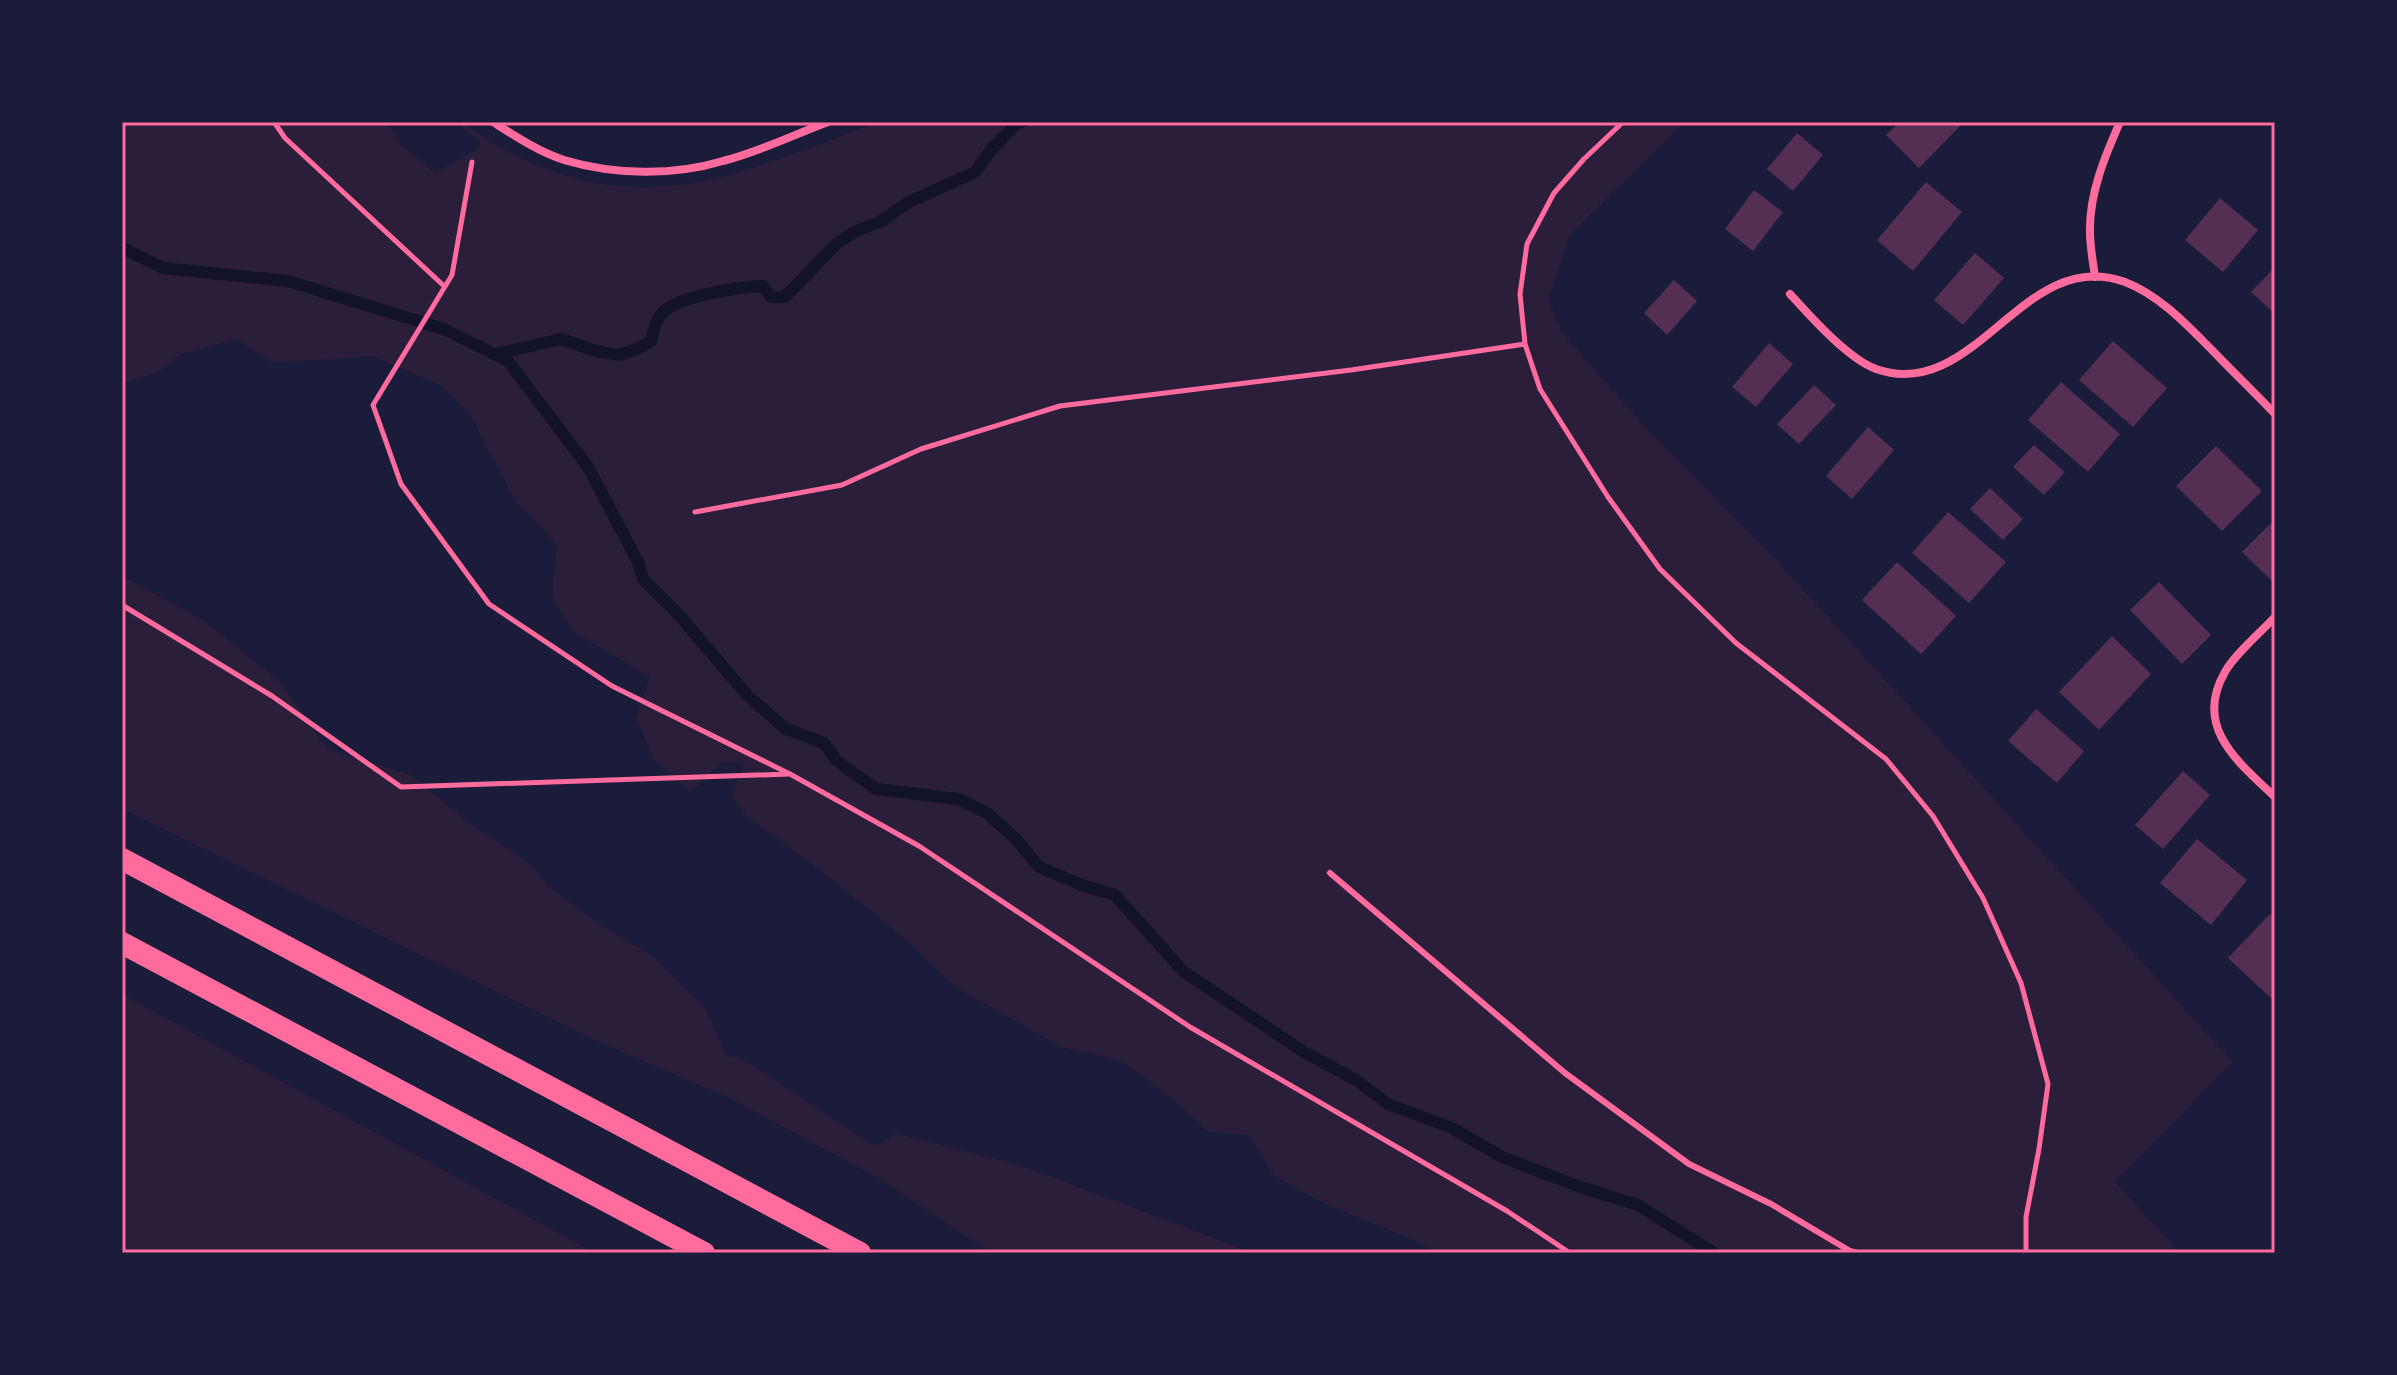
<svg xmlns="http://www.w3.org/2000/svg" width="2397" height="1375" font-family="Overpass,sans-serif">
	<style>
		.green { fill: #2a1e3b }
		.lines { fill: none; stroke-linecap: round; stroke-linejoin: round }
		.stream { stroke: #12122b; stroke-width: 12 }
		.building { fill: #542f53 }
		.path { stroke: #ff6b9d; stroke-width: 5 }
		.service { stroke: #ff6b9d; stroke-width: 6 }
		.minor { stroke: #ff6b9d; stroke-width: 8 }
		.trunk { stroke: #ff6b9d; stroke-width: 22 }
		.neatline { fill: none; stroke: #ff6b9d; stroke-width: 3 }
	</style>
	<rect width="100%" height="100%" fill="#1b1b3a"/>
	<path class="green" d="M122 122H388L401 145 435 173 476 150 480 143 457 122H464C483 140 508 152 532 163 660 220 758 165 879 122H1685L1571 234 1548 298 1563 334 1645 427 1779 563 2233 1062 2115 1182 2180 1253H1438L1411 1239 1323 1203 1274 1176 1249 1135 1209 1132 1173 1100 1122 1061 1061 1047 955 987 896 931 811 863 746 816 732 796 744 761 721 763 691 792 654 760 636 718 650 677 575 633 552 598 557 544 515 501 471 416 442 386 373 356 272 363 237 339 181 354 157 373 122 383Z
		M122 576 203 620 280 682 327 749 411 775 468 822 531 865 549 887 602 926 651 955 706 1009 726 1056 739 1057 876 1147 895 1133 1023 1166 1253 1253H991L873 1175 731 1099 599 1042 122 809Z
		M122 994 595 1253H122Z"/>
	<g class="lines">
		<path class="stream" d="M122 248 163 268 288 281 444 329 508 361 588 467 638 562 643 579 680 616 747 695 786 729 824 743 837 761 876 789 958 799 987 813 1016 839 1039 867 1082 885 1115 895 1183 971 1304 1052 1356 1080 1388 1104 1452 1128 1502 1157 1580 1187 1638 1205 1714 1253
			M495 354 561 339 595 351 620 355 639 348 651 341C654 331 655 320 663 312 680 296 739 287 763 286L771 297H785L835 245 856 231 880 222 907 203 975 172 991 150 1015 125 1022 122"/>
	</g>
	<path class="building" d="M1900 122H1964L1919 168 1886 135Z
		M1797 133 1823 155 1793 191 1767 169Z
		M1926 182 1962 212 1913 271 1877 240Z
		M1754 190 1783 212 1753 251 1725 229Z
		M2220 198 2258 230 2223 272 2185 240Z
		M1975 253 2004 278 1963 325 1934 300Z
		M2275 267V314L2251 292Z
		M1674 280 1697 301 1667 335 1644 313Z
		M2113 341 2167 388 2133 427 2079 380Z
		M1769 343 1793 364 1756 407 1732 387Z
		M2061 382 2120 434 2088 472 2028 420Z
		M1814 385 1836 405 1799 444 1777 424Z
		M1868 427 1894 450 1852 499 1826 476Z
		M2034 445 2065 472 2044 495 2013 467Z
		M2216 446 2262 491 2222 531 2176 486Z
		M1990 488 2023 519 2003 540 1970 509Z
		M1948 512 2006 562 1969 603 1912 553Z
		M2275 519V584L2242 552Z
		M1897 562 1956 616 1921 654 1862 600Z
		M2159 582 2211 635 2182 664 2130 610Z
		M2112 636 2151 674 2099 730 2059 692Z
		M2036 709 2084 751 2057 783 2008 741Z
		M2183 771 2210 795 2163 849 2135 825Z
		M2197 839 2247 880 2211 925 2160 883Z
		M2270 914 2275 919V1002L2228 958Z"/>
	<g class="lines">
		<path class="path" d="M274 122 285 138 444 286
			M1623 122 1584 159 1554 193 1527 244 1520 294 1525 344 1540 389 1608 497 1660 569 1736 643 1886 759 1933 816 1983 898 2021 983 2048 1084 2039 1149 2026 1217V1253
			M472 162 452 275 373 405 401 484 489 604 612 686 790 774 919 846 1190 1027 1507 1211 1570 1253
			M695 512 842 485 921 449 1060 406 1351 370 1525 344
			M122 605 272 696 401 787 789 774"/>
		<path class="service" d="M1330 873 1565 1073 1689 1164 1771 1204 1850 1251 1857 1253"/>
		<path class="minor" d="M493 122C515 136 539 152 564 160 614 175 673 176 723 161 759 152 793 135 828 122
			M2095 277C2093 262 2090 247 2090 232 2089 194 2105 156 2120 122
			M1790 294C1810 316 1848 359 1876 369 1976 404 2023 245 2125 282 2159 295 2186 324 2211 349 2232 371 2254 392 2275 414
			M2275 617C2261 632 2234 655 2225 672 2193 727 2238 762 2275 797"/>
		<path class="trunk" d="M122 859 860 1253
			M122 943 704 1253"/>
	</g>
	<rect width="2397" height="1375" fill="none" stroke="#1b1b3a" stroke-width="248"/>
	<rect x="124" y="124" width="2149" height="1127" class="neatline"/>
</svg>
